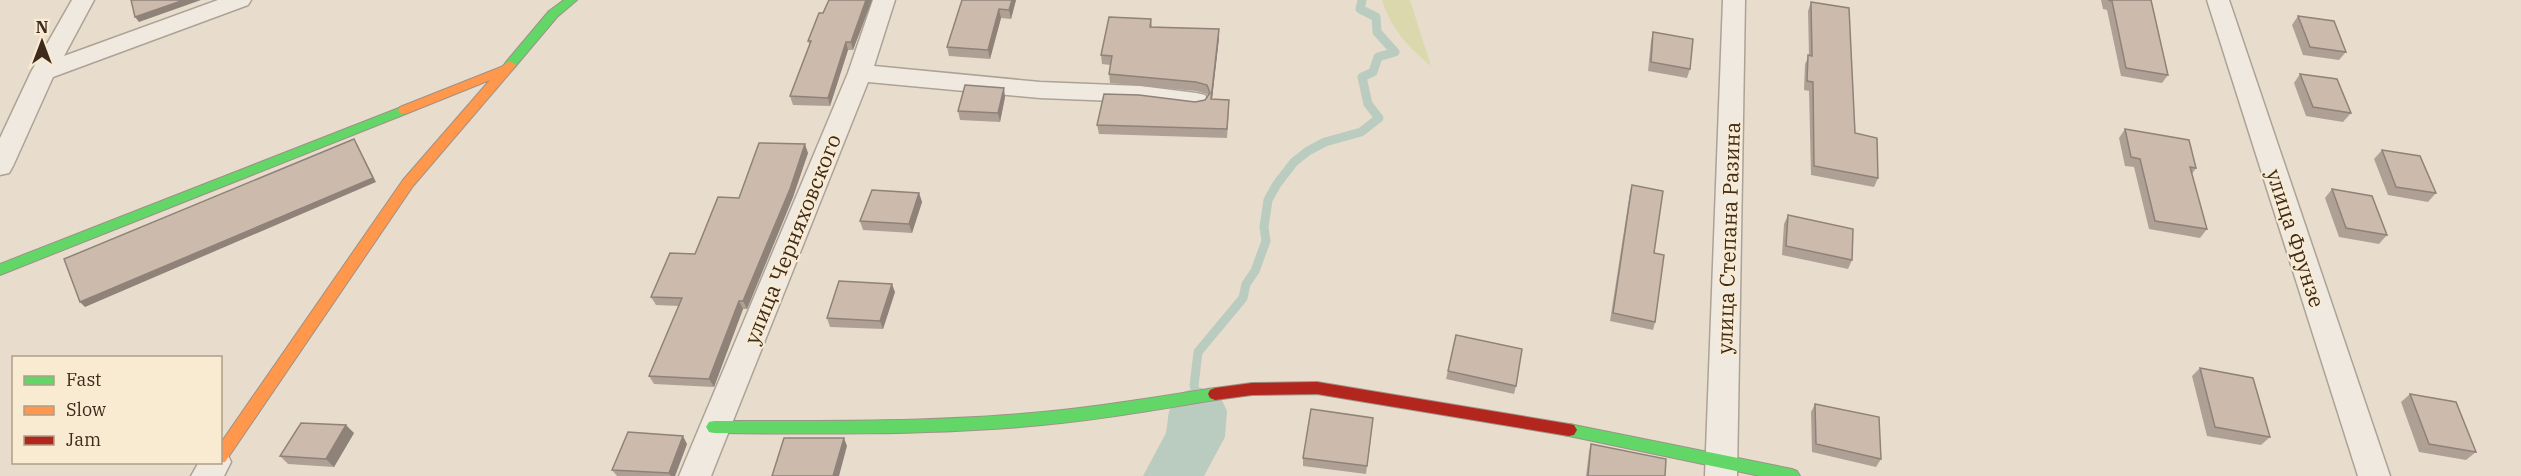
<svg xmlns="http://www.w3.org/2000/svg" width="2521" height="476" font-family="'IBM Plex Serif',serif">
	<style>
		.green { fill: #dbd8ae }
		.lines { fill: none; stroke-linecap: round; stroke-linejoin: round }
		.stream { stroke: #b9ccbf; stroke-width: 9 }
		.river { fill: #b9ccbf; fill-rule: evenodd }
		.street-casing { stroke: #ada296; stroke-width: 3 }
		.fast-casing { stroke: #9d9286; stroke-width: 2 }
		.slow-casing { stroke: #9d9286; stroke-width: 2 }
		.jam-casing { stroke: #9d9286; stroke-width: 2 }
		.street { fill: #efe9df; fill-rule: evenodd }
		.fast { fill: #63d668; fill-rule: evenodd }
		.slow { fill: #ff974d; fill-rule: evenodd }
		.jam { fill: #b3261e; fill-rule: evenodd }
		.wall { fill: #afa095 }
		.shaded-wall { fill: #8f8279 }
		.building { fill: #ccbaad; stroke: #8f8279; stroke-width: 1.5 }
		.labels { text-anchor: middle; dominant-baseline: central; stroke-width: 4.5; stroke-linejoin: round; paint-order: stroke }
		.street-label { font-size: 21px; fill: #3d2a1c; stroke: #f9ebd2 }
	</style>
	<rect width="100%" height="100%" fill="#e8ddcd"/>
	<path class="green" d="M1382 0H1410L1431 66C1408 47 1391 29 1382 0Z"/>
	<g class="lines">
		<path class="stream" d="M1194 386 1198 352 1243 298 1246 284 1255 271 1266 241 1264 227 1268 200 1277 184 1294 162 1308 151 1325 142 1361 132 1379 118 1368 104 1362 77 1373 72 1378 57 1395 52 1377 32 1376 17 1360 9 1362 0"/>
		<path class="river" d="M1198 387 1219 394 1227 411 1225 437 1204 476H1143L1166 433 1169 411 1177 394Z"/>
		<g class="street-casing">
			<path id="street" d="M72 0H94L64 56 218 0H251L248 5 53 77 13 166 9 173 0 175V138L31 72Z
				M873 0H895L874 66 1040 82 1140 86 1196 93 1205 95 1208 101 1205 107 1196 109 1140 102 1040 98 868 82 711 476H679L848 73Z
				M1723 0H1745L1737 476H1705Z
				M2207 0H2229L2390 476H2358Z
				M220 450 227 453 231 462 224 476H191L199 462H220Z"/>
		</g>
		<g class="fast-casing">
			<path id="fast" d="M564 0H577L557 17 514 68H506L504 65 506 62 549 11Z
				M404 106 408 107 410 110 408 113 0 275V264Z
				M1215 388 1220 390 1222 394 1220 398 1215 400C1150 411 1086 422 1020 427 918 435 816 434 714 433L709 432 706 427 709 422 714 421C816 421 918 422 1020 414 1086 409 1150 398 1215 388Z
				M1569 424 1792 469 1797 471 1800 476H1760L1569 436 1564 435 1561 430 1564 425Z"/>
		</g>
		<g class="slow-casing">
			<path id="slow" d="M510 61 516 65 514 68 413 186 225 462H217H220V444L403 180 490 80 408 113H400L398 110 400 107 501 67Z"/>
		</g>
		<g class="jam-casing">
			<path id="jam" d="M1317 382 1569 424 1574 425 1577 430 1574 435 1569 436 1317 394 1252 395 1215 400 1210 398 1208 394 1210 390 1215 388 1252 383Z"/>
		</g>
		<use href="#street" class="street"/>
		<use href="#fast" class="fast"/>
		<use href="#slow" class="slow"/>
		<use href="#jam" class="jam"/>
	</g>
	<path class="wall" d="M829 0H872L853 50H848L830 106 793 105 790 96 810 46 808 41 823 13Z
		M962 0H1016L1011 19 1001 18 990 59 949 56 947 47Z
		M2101 0H2151L2168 75 2162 83 2121 76 2107 10 2103 9Z
		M1811 2 1855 133 1878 178 1874 187 1811 175 1809 91 1804 90 1805 64 1809 56 1808 11Z
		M2298 16 2346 52 2339 60 2303 55 2292 25Z
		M1151 19 1152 27 1219 29V38L1212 99 1229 108 1227 138 1099 134 1097 125 1205 100 1208 96 1207 94 1196 91 1110 83 1109 74 1110 65 1102 64 1101 55Z
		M1653 32 1690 69 1687 78 1648 71 1651 41Z
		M2300 74 2351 113 2343 122 2306 116 2294 83Z
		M1005 97 1000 122 960 120 958 111Z
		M2125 129 2196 168 2192 174 2207 229 2200 238 2149 229 2134 167 2125 166 2119 138Z
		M2382 150 2436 193 2428 202 2388 195 2374 159Z
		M808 153 793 197 747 309H743L714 387 654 384 649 376 679 306 656 305 651 297 695 254 739 198Z
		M1632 185 1655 322 1653 330 1610 321 1630 192Z
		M2332 189 2387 235 2379 244 2339 237 2325 198Z
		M919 193 922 202 912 233 863 230 860 221Z
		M1788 215 1852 260 1848 269 1782 255 1784 224Z
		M895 292 883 329 830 327 827 318Z
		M1456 335 1516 386 1514 394 1446 379Z
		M2200 368 2270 437 2261 445 2207 436 2192 376Z
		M2410 394 2476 452 2466 460 2419 452 2401 402Z
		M1815 404 1881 459 1876 467 1812 452 1811 412Z
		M1373 418 1366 474 1303 466V458Z
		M354 433 334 467 288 464 280 456Z
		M687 444 675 476H617L612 470Z
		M1591 444 1665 476H1586L1589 452Z"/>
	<path class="shaded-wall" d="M184 0H201L139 22 135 17Z
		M866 0H872L853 50 851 42Z
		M1012 0H1016L1011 19 1009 10Z
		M999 9 1001 18 990 59 988 50Z
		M1219 29V38L1211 108V99Z
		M846 42 848 50 830 106 828 98Z
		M1004 88 1005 97 1000 122 998 113Z
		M354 139 357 144 376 182 85 307 80 302Z
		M805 144 808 153 793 197 747 309 743 301Z
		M919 193 922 202 912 233 909 224Z
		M892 284 895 292 883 329 880 321Z
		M739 301 743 309 714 387 709 379Z
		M346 425 354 433 334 467 326 459Z
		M683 436 687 444 675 476H671L669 473Z
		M844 438 847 446 839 476H833Z"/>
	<path class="building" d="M131 0H184L135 17Z
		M829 0H866L851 42H846L828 98 790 96 811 41H808L819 13H823Z
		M962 0H1012L1009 10 999 9 988 50 947 47Z
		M2108 0H2151L2168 75 2126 68 2112 1Z
		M1811 2 1849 8 1855 133 1877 138 1878 178 1814 166 1813 82 1807 81 1808 55 1812 56Z
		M2298 16 2334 21 2346 52 2310 47Z
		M1109 17 1151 19 1150 27 1219 29 1211 99 1229 100 1227 129 1097 125 1104 94 1139 95 1195 102 1205 100 1210 93 1207 85 1196 82 1109 74 1112 56 1101 55Z
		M1653 32 1693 39 1690 69 1651 62Z
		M2300 74 2337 79 2351 113 2313 107Z
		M965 85 1004 88 998 113 958 111Z
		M2125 129 2189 140 2196 168 2190 167 2207 229 2155 221 2140 159 2131 157Z
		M354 139 373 178 80 302 64 259Z
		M759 143 805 144 790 189 743 301H739L709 379 649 376 682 298 651 297 670 253 695 254 718 197 739 198Z
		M2382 150 2420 156 2436 193 2396 187Z
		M1632 185 1663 191 1654 253 1664 255 1655 322 1613 313Z
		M2332 189 2372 196 2387 235 2346 228Z
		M872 190 919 193 909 224 860 221Z
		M1788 215 1853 229 1852 260 1786 246Z
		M839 281 892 284 880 321 827 318Z
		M1456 335 1522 349 1516 386 1448 371Z
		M2200 368 2253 378 2270 437 2215 427Z
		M2410 394 2456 402 2476 452 2429 444Z
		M1815 404 1879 417 1881 459 1816 444Z
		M1311 409 1373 418 1367 466 1303 458Z
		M301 423 346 425 326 459 280 456Z
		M628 432 683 436 669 473 612 470Z
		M784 438H844L833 476H772Z
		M1591 444 1666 459 1665 476H1588Z"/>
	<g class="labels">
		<g class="street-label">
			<text transform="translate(1728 238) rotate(-88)">улица Степана Разина</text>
			<text transform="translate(2296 238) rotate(72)">улица Фрунзе</text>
			<text transform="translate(792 239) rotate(-68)">улица Черняховского</text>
		</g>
	</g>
	<rect x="12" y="356" width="210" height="108" fill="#f9ebd2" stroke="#ae9e89" stroke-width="1.5"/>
	<rect x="24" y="376" width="30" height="9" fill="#63d668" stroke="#ae9e89" stroke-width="1.5"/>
	<text x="66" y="386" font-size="18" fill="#3d2a1c">Fast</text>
	<rect x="24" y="406" width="30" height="9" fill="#ff974d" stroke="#ae9e89" stroke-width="1.5"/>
	<text x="66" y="416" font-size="18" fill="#3d2a1c">Slow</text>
	<rect x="24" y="436" width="30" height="9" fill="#b3261e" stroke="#ae9e89" stroke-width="1.5"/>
	<text x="66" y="446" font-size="18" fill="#3d2a1c">Jam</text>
	<g transform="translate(42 42)" stroke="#f9ebd2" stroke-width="4.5" paint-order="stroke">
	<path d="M0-4.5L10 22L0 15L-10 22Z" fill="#3d2a1c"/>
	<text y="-9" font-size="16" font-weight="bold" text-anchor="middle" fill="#3d2a1c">N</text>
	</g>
</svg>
